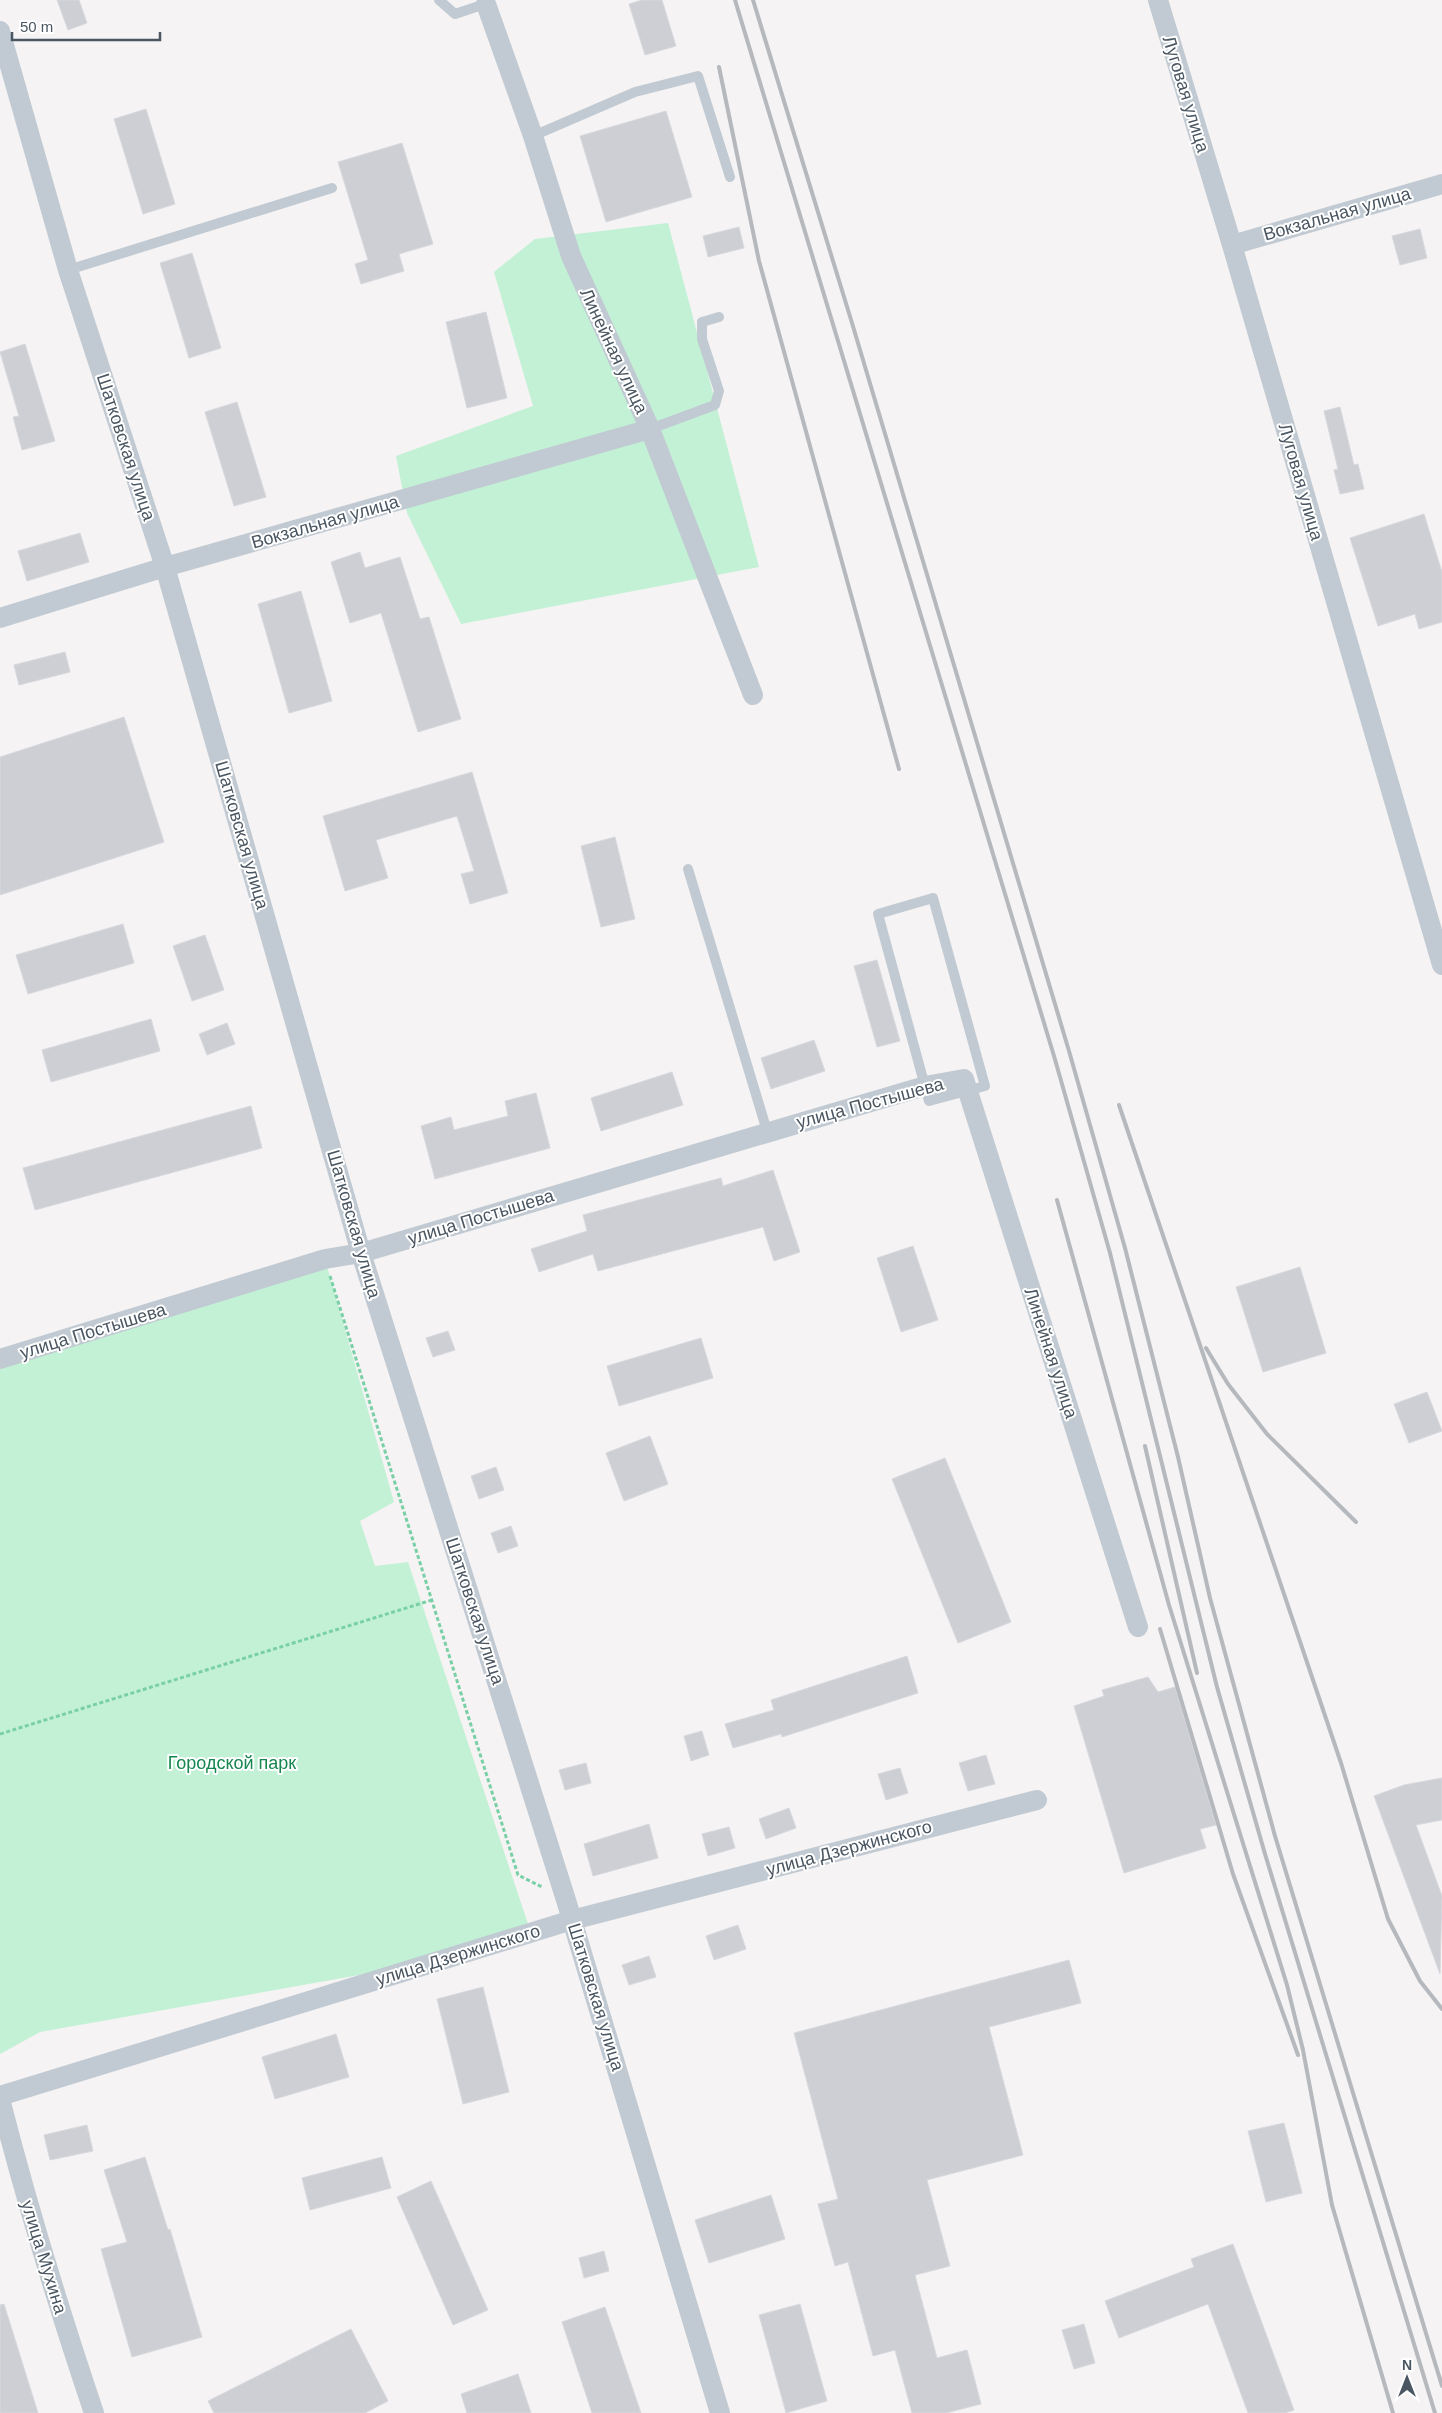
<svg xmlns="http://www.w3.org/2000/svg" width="1442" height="2413" font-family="Helvetica,sans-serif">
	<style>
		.green { fill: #c3f1d5 }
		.building { fill: #cdcfd5; stroke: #d7d9de }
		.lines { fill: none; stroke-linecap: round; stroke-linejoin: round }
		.path { stroke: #7ad0a6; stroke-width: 3; stroke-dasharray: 4 2.5; stroke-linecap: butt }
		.lane { stroke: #c1cad2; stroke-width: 10 }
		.street { stroke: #c1cad2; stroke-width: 20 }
		.rail { stroke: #b5b8bd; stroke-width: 4 }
		.labels { text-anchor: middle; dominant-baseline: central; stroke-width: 4; stroke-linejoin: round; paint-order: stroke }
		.street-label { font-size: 18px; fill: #4a5661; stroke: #fff }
		.park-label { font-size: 18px; fill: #17864f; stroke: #fff }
	</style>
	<rect width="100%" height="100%" fill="#f5f3f3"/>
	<path class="green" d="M668 223 759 567 461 624 407 513 396 456 533 406 494 272 535 239Z
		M325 1259 394 1502 360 1521 375 1566 408 1562 531 1933 443 1960 40 2032 0 2054V1359Z"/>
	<path class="building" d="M57 0H79L87 23 68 30Z
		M642 0H662L676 46 645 55 629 4Z
		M146 109 175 204 143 214 114 119Z
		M666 111 692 197 606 222 580 136Z
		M402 143 433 244 399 254 404 271 361 284 355 264 368 260 338 162Z
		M739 227 744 248 708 257 703 236Z
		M1420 229 1427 258 1400 265 1392 236Z
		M192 253 221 348 189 358 160 263Z
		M486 312 507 398 467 408 446 322Z
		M25 344 55 441 22 450 13 417 19 416 0 352Z
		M237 402 266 497 234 506 205 412Z
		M1340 407 1354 465 1358 464 1364 489 1340 494 1334 470 1338 469 1324 411Z
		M1424 514 1442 572V622L1419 629 1415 614 1378 626 1350 538Z
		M80 533 89 562 27 581 18 551Z
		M360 552 365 568 400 557 420 619 429 617 461 719 418 732 381 613 350 623 331 562Z
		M301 591 332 701 289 713 258 604Z
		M65 652 70 672 19 685 14 665Z
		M124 717 164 842 0 895V757Z
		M472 772 508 893 470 904 461 874 474 871 457 816 376 840 388 878 345 891 323 816Z
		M615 837 635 919 601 927 581 846Z
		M123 924 134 963 28 994 16 955Z
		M205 935 224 990 192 1001 173 946Z
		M877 960 900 1041 877 1047 854 966Z
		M151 1019 160 1051 51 1082 42 1050Z
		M227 1023 235 1044 207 1055 199 1034Z
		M814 1040 825 1071 771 1089 761 1058Z
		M672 1072 683 1105 601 1131 591 1098Z
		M536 1093 550 1148 435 1179 421 1126 451 1117 454 1130 508 1116 505 1101Z
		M251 1106 262 1148 35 1210 23 1168Z
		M773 1170 800 1252 774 1261 763 1227 598 1271 593 1254 539 1272 531 1249 587 1231 583 1215 721 1178 723 1186Z
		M913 1246 938 1320 901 1332 877 1258Z
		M1300 1267 1326 1353 1263 1372 1236 1287Z
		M448 1331 455 1350 433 1357 426 1338Z
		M701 1338 713 1378 619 1406 607 1366Z
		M1427 1392 1442 1431 1409 1443 1394 1404Z
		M650 1436 668 1484 624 1501 606 1453Z
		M945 1458 1011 1622 958 1643 892 1479Z
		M496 1467 504 1490 479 1499 471 1476Z
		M511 1526 518 1546 498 1553 491 1533Z
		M907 1656 918 1693 782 1737 781 1734 733 1748 725 1724 774 1710 771 1700Z
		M1148 1677 1158 1692 1175 1687 1216 1825 1200 1829 1206 1848 1124 1873 1074 1706 1104 1696 1102 1690Z
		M702 1731 709 1755 691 1761 684 1736Z
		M986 1755 995 1784 968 1791 959 1763Z
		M586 1763 591 1783 565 1790 559 1770Z
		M900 1768 908 1793 886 1800 878 1774Z
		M1442 1778V1820L1416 1825 1442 1896 1440 1974 1374 1796 1404 1785Z
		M789 1808 796 1828 766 1839 759 1819Z
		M649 1824 658 1858 593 1876 584 1844Z
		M729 1827 735 1848 708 1856 702 1834Z
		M738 1925 746 1949 714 1960 706 1936Z
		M649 1956 656 1977 629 1985 622 1965Z
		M1069 1960 1081 2003 989 2027 1023 2155 927 2180 950 2266 915 2275 937 2358 967 2350 981 2404 946 2413H912L895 2350 873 2356 848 2262 835 2266 818 2204 838 2199 794 2033Z
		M483 1987 509 2092 463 2104 437 1999Z
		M336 2034 349 2077 275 2099 262 2057Z
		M1284 2123 1302 2193 1266 2202 1248 2131Z
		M87 2125 93 2151 50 2160 44 2135Z
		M145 2157 168 2230 170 2229 202 2337 132 2357 101 2249 127 2242 104 2170Z
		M382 2157 391 2188 310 2210 302 2178Z
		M431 2181 488 2310 453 2325 397 2197Z
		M771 2195 785 2239 709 2263 695 2220Z
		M1233 2244 1294 2410 1285 2413H1248L1208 2304 1119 2338 1105 2301 1194 2267 1191 2259Z
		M604 2251 609 2271 584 2278 579 2258Z
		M4 2304 38 2413H0V2305Z
		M800 2304 827 2401 786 2413 759 2315Z
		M605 2307 641 2413H592L562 2322Z
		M1084 2324 1095 2363 1074 2369 1062 2330Z
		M351 2329 388 2401 365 2413H214L208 2401Z
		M518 2374 531 2413H467L461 2394Z"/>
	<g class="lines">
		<path class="path" d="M330 1276 518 1875 542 1887
			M0 1734 432 1600"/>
		<path class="lane" d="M439 0 455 14 488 3
			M533 136 635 92 698 76 730 177
			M68 270 332 188
			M650 429 715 405 719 391 702 339V322L719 317
			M688 869 767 1131
			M933 898 985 1086 929 1101 878 914Z"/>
		<path class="street" d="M1158 0 1232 245 1442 965
			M486 4 533 136 571 256 650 429 753 695
			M0 31 68 270 165 567 361 1253 566 1900 720 2413
			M1232 245 1442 184
			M0 618 165 567 650 429
			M0 1359 325 1259 361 1253 925 1086 964 1079 1138 1627
			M0 2096 572 1920 1037 1800
			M0 2099C27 2205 59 2309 94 2413"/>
		<path class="rail" d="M735 0 1054 1056 1110 1253 1217 1687 1265 1854 1435 2413
			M753 0 852 323 1069 1051 1125 1248 1178 1457 1210 1598 1275 1836 1442 2386
			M719 67 759 261 899 769
			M1119 1105 1341 1763 1388 1919 1420 1981 1442 2009
			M1057 1200 1169 1605 1287 1985 1303 2050 1332 2205 1393 2413
			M1206 1348 1228 1384 1267 1434 1356 1522
			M1145 1446 1197 1673
			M1160 1629 1233 1874 1298 2055"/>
	</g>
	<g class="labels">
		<g class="street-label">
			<text transform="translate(1186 94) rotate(73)">Луговая улица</text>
			<text transform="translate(1337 214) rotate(-16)">Вокзальная улица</text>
			<text transform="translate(614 351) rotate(65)">Линейная улица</text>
			<text transform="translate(126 447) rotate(72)">Шатковская улица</text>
			<text transform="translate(1301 482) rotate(74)">Луговая улица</text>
			<text transform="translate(325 522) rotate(-16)">Вокзальная улица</text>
			<text transform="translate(242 835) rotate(74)">Шатковская улица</text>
			<text transform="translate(870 1103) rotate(-15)">улица Постышева</text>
			<text transform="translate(481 1217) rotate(-17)">улица Постышева</text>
			<text transform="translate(354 1224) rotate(74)">Шатковская улица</text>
			<text transform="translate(93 1331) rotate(-17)">улица Постышева</text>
			<text transform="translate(1051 1353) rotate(72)">Линейная улица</text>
			<text transform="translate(475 1611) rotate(72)">Шатковская улица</text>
			<text transform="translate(849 1848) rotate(-15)">улица Дзержинского</text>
			<text transform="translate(458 1955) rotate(-17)">улица Дзержинского</text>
			<text transform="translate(596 1997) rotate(73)">Шатковская улица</text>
			<text transform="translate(44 2257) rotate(73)">улица Мухина</text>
		</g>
		<g class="park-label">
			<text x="232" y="1763">Городской парк</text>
		</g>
	</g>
	<g transform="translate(1407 2378)" stroke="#ffffff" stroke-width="4" paint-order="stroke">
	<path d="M0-4L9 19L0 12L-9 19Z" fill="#4a5661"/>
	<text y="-8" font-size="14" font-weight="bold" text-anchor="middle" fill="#4a5661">N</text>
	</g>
	<path d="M12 32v8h148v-8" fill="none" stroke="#4a5661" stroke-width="2.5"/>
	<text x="20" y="32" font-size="15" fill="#4a5661" stroke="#ffffff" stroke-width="4" paint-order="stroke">50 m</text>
</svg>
